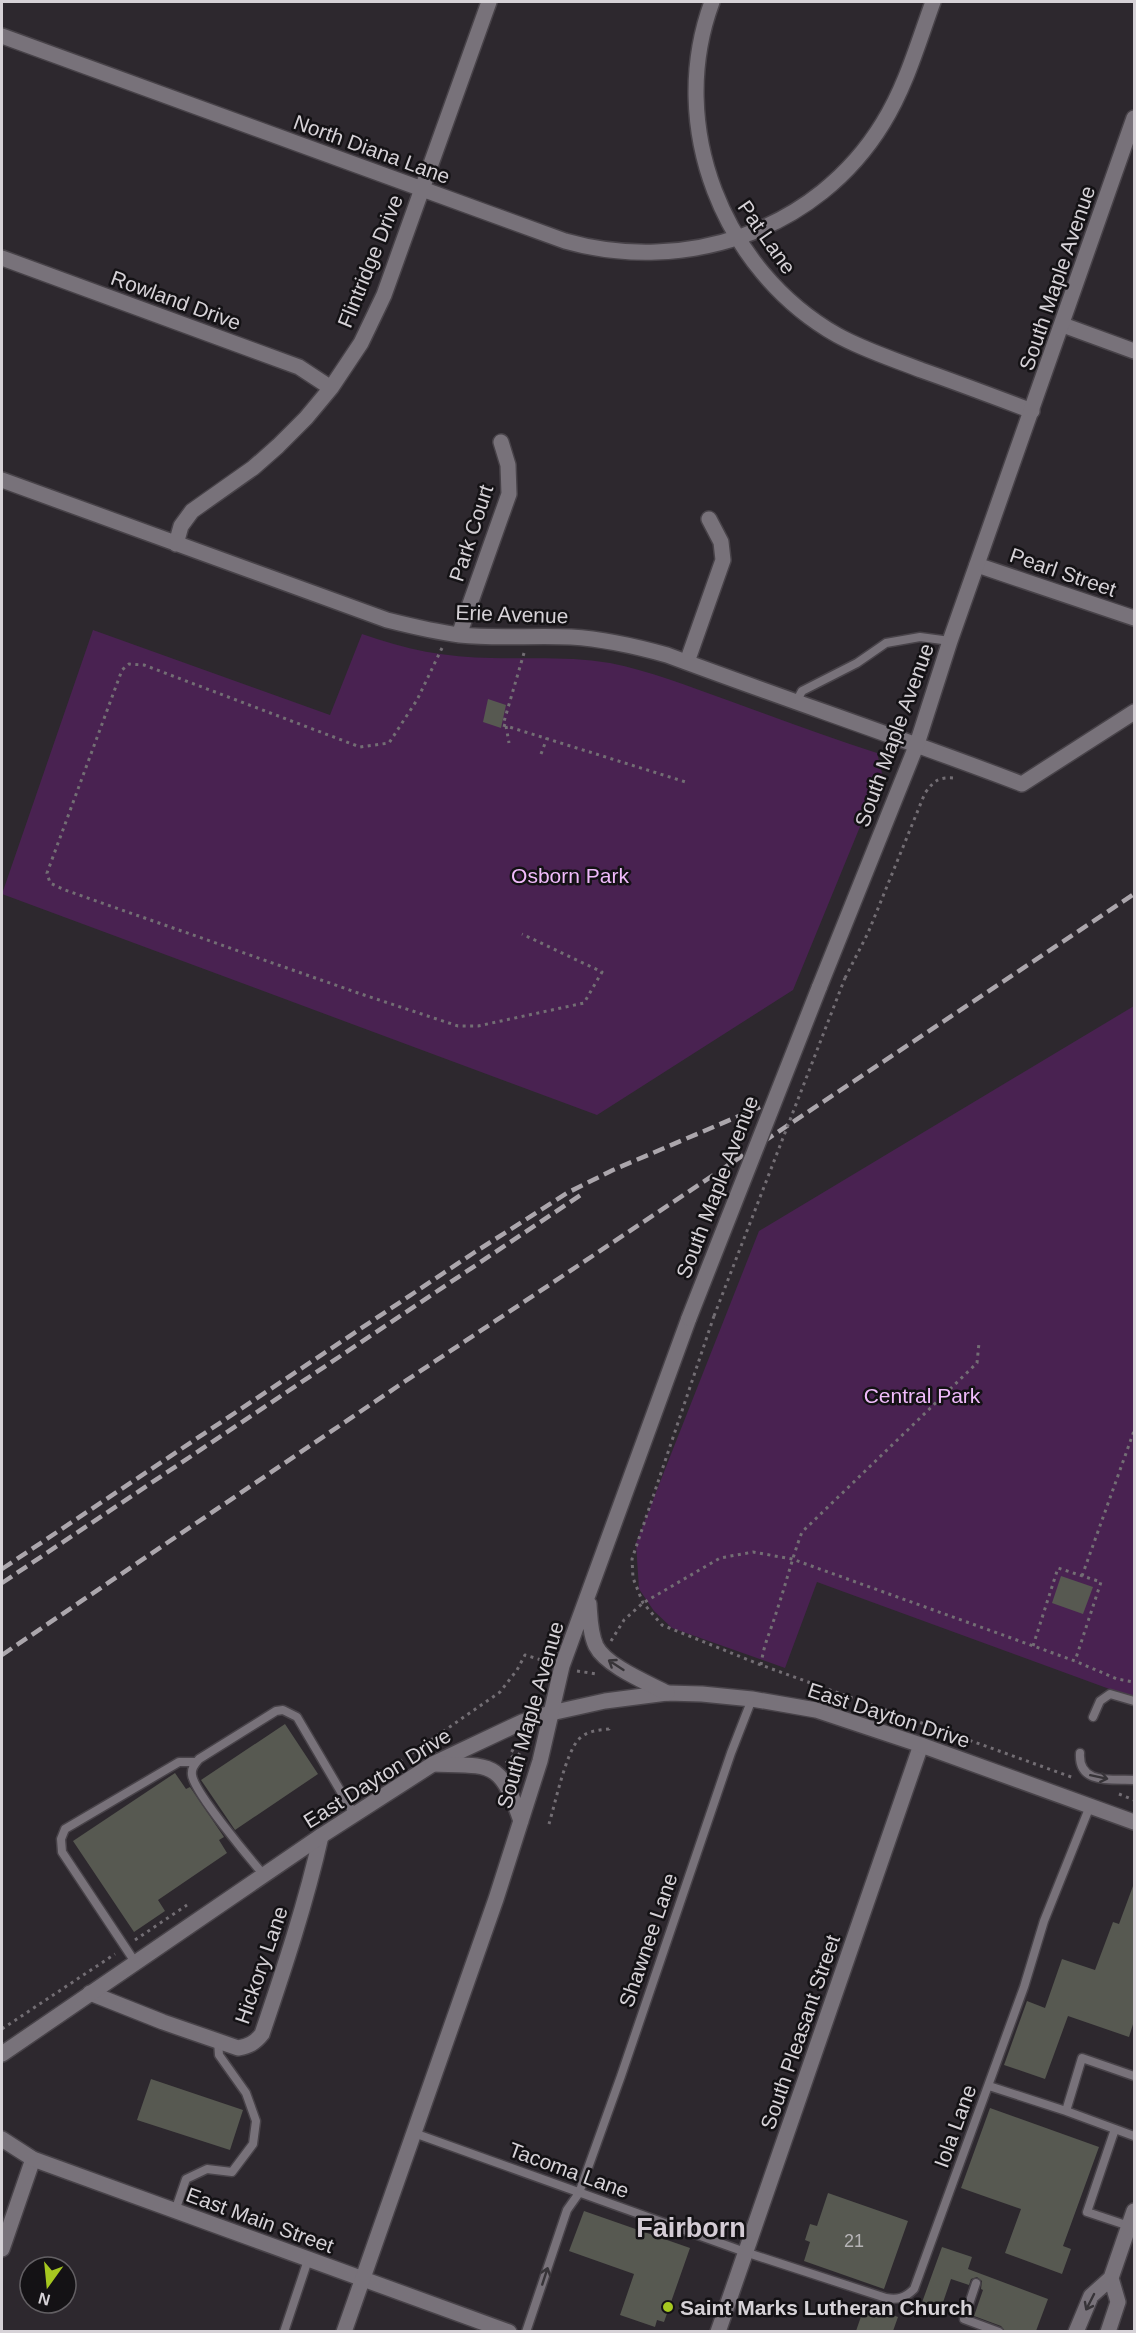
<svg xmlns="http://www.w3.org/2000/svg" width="1136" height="2333" font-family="Arial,sans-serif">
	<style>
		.green { fill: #492251 }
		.building { fill: #575951 }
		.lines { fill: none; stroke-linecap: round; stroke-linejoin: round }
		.service-casing { stroke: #484349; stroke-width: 11 }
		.minor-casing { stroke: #484349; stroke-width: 18 }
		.tertiary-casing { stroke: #484349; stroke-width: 18 }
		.secondary-casing { stroke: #484349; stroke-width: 18 }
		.path { stroke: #736e74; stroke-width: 3; stroke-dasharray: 3 4.5; stroke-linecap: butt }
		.service { stroke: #78727a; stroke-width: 8 }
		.minor { stroke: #78727a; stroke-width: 15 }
		.tertiary { stroke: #78727a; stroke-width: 15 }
		.secondary { stroke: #78727a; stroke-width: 15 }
		.rail { stroke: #aba6ac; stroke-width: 4.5; stroke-dasharray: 12 6; stroke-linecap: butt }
		.secondary-bridge-casing { stroke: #484349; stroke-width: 18; stroke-linecap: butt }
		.path-bridge { stroke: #736e74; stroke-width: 3; stroke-dasharray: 3 4.5; stroke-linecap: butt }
		.secondary-bridge { stroke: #78727a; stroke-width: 15 }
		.oneway { stroke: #373438 }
		.poi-dot { fill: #a6c820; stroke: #141215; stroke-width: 2 }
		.labels { text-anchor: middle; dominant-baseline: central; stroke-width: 5; stroke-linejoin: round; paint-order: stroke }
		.number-label { font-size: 18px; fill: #b6b4b6 }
		.street-label { font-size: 21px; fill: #d6d2d7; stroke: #141215 }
		.park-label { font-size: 21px; fill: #f0bbfb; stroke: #141215 }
		.poi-label { font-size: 21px; font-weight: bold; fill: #d6d2d7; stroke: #141215; text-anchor: start }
		.district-label { font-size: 27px; font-weight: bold; fill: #d4ccd5; stroke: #141215 }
	</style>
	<rect width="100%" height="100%" fill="#2d282e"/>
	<path class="green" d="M93 630 330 715 362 634C404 649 447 658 492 658 531 659 570 656 610 663 650 671 688 686 727 700 777 718 827 737 877 753L882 773 793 990 597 1115 2 894Z
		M1134 1006V1698L817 1582 785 1668 672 1628 654 1611 639 1589 636 1543 759 1231Z"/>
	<path class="building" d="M488 699 506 705 501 728 483 722Z
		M1061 1576 1093 1587 1083 1614 1052 1603Z
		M285 1724 318 1774 235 1830 201 1780Z
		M175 1773 186 1789 190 1787 224 1837 219 1840 227 1853 158 1900 165 1911 134 1932 73 1841Z
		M1133 1886H1134V2021L1129 2037 1068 2016 1045 2079 1004 2065 1027 2001 1045 2008 1062 1959 1095 1970 1113 1922 1119 1924Z
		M151 2079 243 2110 230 2150 137 2120Z
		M990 2108 1099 2147 1063 2246 1071 2249 1062 2274 1005 2253 1021 2209 961 2188Z
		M828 2193 908 2221 884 2289 804 2261 810 2242 805 2240 810 2224 817 2226Z
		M584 2211 690 2248 664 2322 657 2320 655 2327 620 2315 634 2274 569 2251Z
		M942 2247 972 2257 968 2269 1048 2299 1036 2331H1005L1001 2326 974 2316 983 2290 981 2289 982 2281 977 2277 971 2279 969 2285 951 2279 939 2314 920 2308Z
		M865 2305 898 2317 893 2331H856Z"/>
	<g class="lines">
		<g class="service-casing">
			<path id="service" d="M796 702 802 691 857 663 886 643 920 637 950 641
				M1093 1717 1100 1701 1110 1694 1134 1701
				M1080 1753C1078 1785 1112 1779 1134 1780
				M264 1875C250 1859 194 1792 192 1775 191 1768 195 1764 199 1759L276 1711 283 1710 297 1717 354 1814
				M135 1962 62 1852 61 1839 65 1829 179 1762H196
				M1134 2076 1082 2058 1066 2111 1134 2136
				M989 2086 1066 2111
				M1115 2129 1087 2212 1129 2226
				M414 2133 745 2252 886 2298C898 2300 905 2298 914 2289L1024 1987 1044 1921 1090 1806
				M175 2211 186 2179 207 2169 232 2172 253 2144 256 2121 246 2093 219 2055 218 2041
				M976 2283 964 2319 999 2332
				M284 2332 308 2260
				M526 2332 567 2210 579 2193 621 2076 731 1753 752 1699"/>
		</g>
		<g class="minor-casing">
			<path id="minor" d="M712 2C666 126 723 270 837 335 864 350 893 359 921 370 958 383 995 397 1032 411
				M2 36 565 241C685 275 817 231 883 123 906 86 918 43 933 2
				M2 258 299 367 331 388
				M1063 325 1134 351
				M2 480 387 620C411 626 435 632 460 635 497 639 534 635 571 637 604 639 635 646 667 655 785 699 904 739 1022 784L1134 712
				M176 544 181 526 192 511 253 468 278 446 306 418 331 388 361 343 384 295 489 2
				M977 565 1134 618
				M459 635 509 494 508 465 501 442
				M687 662 723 560 721 542 709 519
				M90 1993 163 2022 238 2048C249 2046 255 2043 262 2034 284 1969 306 1903 321 1836
				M2 2249 33 2159
				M718 2332 921 1745"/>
		</g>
		<g class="tertiary-casing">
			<path id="tertiary" d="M2 2054 321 1836 433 1764 522 1722 551 1713 605 1701 667 1693 702 1694 752 1699 816 1710 921 1745 1134 1822
				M2 2139 33 2159 509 2332
				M1076 2332 1091 2296 1111 2278 1134 2211
				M1108 2332 1118 2302 1111 2278"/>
		</g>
		<g class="secondary-casing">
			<path id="secondary" d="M819 988 917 744 950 641 1134 118
				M589 1604C590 1618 590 1633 596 1646 606 1666 648 1683 667 1693
				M433 1764C493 1766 500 1760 521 1821
				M344 2332 496 1899 540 1761 562 1666 689 1318"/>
		</g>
		<path class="path" d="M442 648 417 700 389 743 360 747 144 665 129 664 122 670 47 873 50 883 65 890 358 993 458 1026H478L584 1003 602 972 522 934
			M524 653 503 725 689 783
			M506 726 509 743
			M541 754 547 738
			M845 978 868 933 925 793C934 781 938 777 954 778
			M714 1316 632 1559 633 1578 643 1603 662 1625 761 1665 1074 1778
			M1082 1576 1134 1431
			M611 1641 624 1620 643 1603 720 1558 753 1552 792 1559 1075 1661 1117 1679 1134 1682
			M1033 1646 1058 1568 1101 1582 1075 1661
			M761 1665C764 1642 771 1631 777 1610 786 1584 792 1558 802 1532L977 1363 979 1343
			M577 1671 597 1674 598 1672
			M511 1750 522 1756
			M506 1763 515 1754
			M369 1783 500 1692 517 1670 525 1655 548 1662
			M1119 1794 1134 1800
			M549 1824C555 1804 566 1752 579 1739 587 1731 598 1730 609 1729V1726
			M135 1940 187 1905
			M2 2029 115 1954"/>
		<use href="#service" class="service"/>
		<use href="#minor" class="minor"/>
		<use href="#tertiary" class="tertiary"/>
		<use href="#secondary" class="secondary"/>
		<path class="rail" d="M2 1569 472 1254 567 1193 613 1170 760 1107
			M2 1583 585 1192
			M2 1655 398 1386 1134 894"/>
		<g class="secondary-bridge-casing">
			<path id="secondary-bridge" d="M689 1318 819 988"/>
		</g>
		<path class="path-bridge" d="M714 1316 845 978"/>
		<use href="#secondary-bridge" class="secondary-bridge"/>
	</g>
	<defs><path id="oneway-shaft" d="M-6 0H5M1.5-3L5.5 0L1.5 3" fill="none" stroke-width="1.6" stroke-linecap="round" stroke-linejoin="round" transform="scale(1.5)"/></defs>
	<g class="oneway">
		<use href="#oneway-shaft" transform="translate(616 1665) rotate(-147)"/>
		<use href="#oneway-shaft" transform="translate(1099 1777) rotate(12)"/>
		<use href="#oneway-shaft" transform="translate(545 2276) rotate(-72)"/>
		<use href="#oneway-shaft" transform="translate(1090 2302) rotate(117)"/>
	</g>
	<circle class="poi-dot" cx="668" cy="2307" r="6"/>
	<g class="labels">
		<g class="number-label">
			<text x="854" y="2241">21</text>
		</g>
		<g class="street-label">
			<text transform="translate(372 149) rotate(20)">North Diana Lane</text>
			<text transform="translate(767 237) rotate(55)">Pat Lane</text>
			<text transform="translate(370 261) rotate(-68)">Flintridge Drive</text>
			<text transform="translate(1057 278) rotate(-71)">South Maple Avenue</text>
			<text transform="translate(176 300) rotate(20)">Rowland Drive</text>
			<text transform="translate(471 533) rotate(-72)">Park Court</text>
			<text transform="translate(1063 572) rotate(19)">Pearl Street</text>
			<text transform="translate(512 614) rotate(2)">Erie Avenue</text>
			<text transform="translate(894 735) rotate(-70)">South Maple Avenue</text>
			<text transform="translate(717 1187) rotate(-69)">South Maple Avenue</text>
			<text transform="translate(530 1715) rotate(-74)">South Maple Avenue</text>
			<text transform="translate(889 1715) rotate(18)">East Dayton Drive</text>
			<text transform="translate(377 1778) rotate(-32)">East Dayton Drive</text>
			<text transform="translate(648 1940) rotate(-71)">Shawnee Lane</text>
			<text transform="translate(261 1965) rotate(-71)">Hickory Lane</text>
			<text transform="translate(800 2032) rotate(-71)">South Pleasant Street</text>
			<text transform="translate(955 2126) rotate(-70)">Iola Lane</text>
			<text transform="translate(569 2170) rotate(20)">Tacoma Lane</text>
			<text transform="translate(260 2220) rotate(20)">East Main Street</text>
		</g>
		<g class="park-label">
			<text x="570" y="875">Osborn Park</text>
			<text x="922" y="1395">Central Park</text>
		</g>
		<g class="poi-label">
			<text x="680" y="2307">Saint Marks Lutheran Church</text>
		</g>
		<g class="district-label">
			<text x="691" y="2228">Fairborn</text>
		</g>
	</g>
	<rect width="1136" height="2333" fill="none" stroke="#d6d2d7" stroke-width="6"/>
	<g transform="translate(48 2285) rotate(195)"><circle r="28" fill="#141215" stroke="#625f63" stroke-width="1.5"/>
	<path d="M0-4.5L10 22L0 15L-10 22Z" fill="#a6c820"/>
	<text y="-9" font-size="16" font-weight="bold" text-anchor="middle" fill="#d6d2d7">N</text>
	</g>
</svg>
